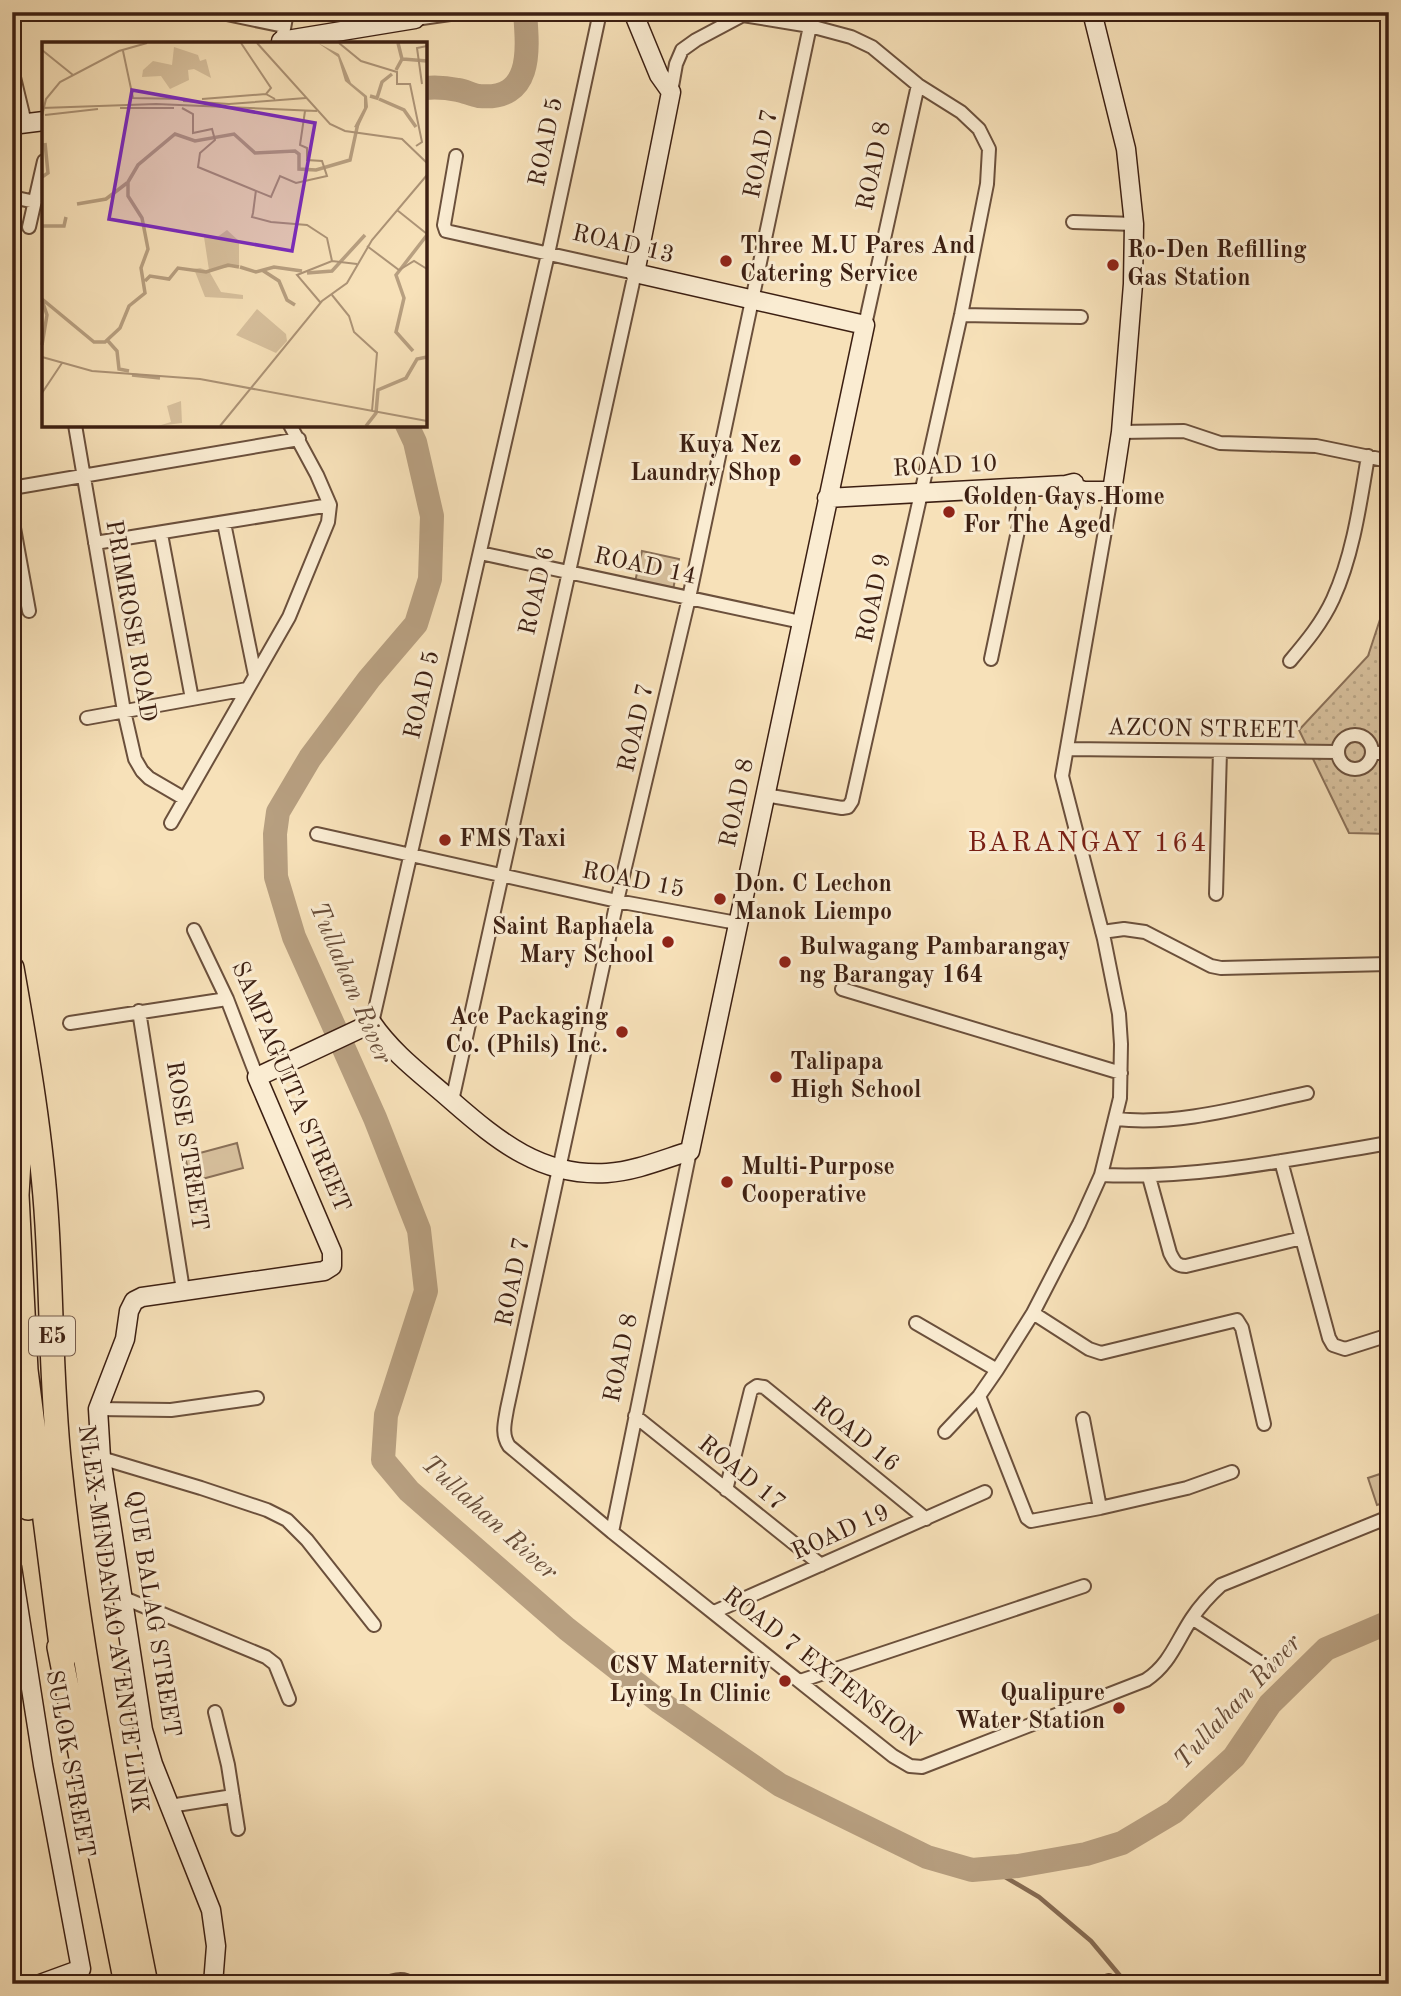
<svg xmlns="http://www.w3.org/2000/svg" width="1401" height="1996" font-family="'Old Standard TT',serif">
	<style>
		.grass { fill: url(#grass-dots); stroke: #8a7058; stroke-width: 2 }
		.garden { fill: #d7c09d; stroke: #8a7058; stroke-width: 2 }
		.lines { fill: none; stroke-linecap: round; stroke-linejoin: round }
		.stream { stroke: #866c54; stroke-width: 4.5 }
		.river { stroke: #b79f80; stroke-width: 24 }
		.street-casing { stroke: #6b503c; stroke-width: 16 }
		.secondary-casing { stroke: #3c1f12; stroke-width: 21 }
		.highway-casing { stroke: #3c1f12; stroke-width: 26 }
		.street { stroke: #faecd2; stroke-width: 12 }
		.secondary { stroke: #faecd2; stroke-width: 18 }
		.highway { stroke: #f7e1b9; stroke-width: 23 }
		.poi-dot { fill: #8f2418; stroke: #faecd2; stroke-width: 2.5 }
		.labels { text-anchor: middle; dominant-baseline: central; stroke-width: 6; stroke-linejoin: round; paint-order: stroke }
		.shield { fill: #faecd2; stroke: #755c4c; stroke-width: 2 }
		.shield-label { font-size: 23px; font-weight: bold; fill: #3c1f12 }
		.street-label { font-size: 24px; fill: #3c1f12; stroke: #faecd2 }
		.poi-label { font-size: 24px; font-weight: bold; fill: #3c1f12; stroke: #faecd2; text-anchor: start }
		.water-label { font-size: 26px; font-style: italic; fill: #674c38; stroke: #faecd2 }
		.quarter-label { font-size: 28px; letter-spacing: 2px; fill: #7a1f14; stroke: #faecd2 }
		.inset-river { fill: none; stroke: #b79f80; stroke-width: 3.5 }
		.inset-road { fill: none; stroke: #ac9376; stroke-width: 2 }
		.view { fill: #7b2cbf; fill-opacity: 0.15; stroke: #7b2cbf; stroke-width: 3.5 }
		.inset-edge { fill: none; stroke: #3c1f12; stroke-width: 3.5 }
	</style>
	<defs>
		<pattern id="grass-dots" width="8" height="8" patternUnits="userSpaceOnUse" patternTransform="scale(1.75)"><rect width="8" height="8" fill="#d7c09d"/><path d="M2 2h.1M6 6h.1" fill="none" stroke="#b9a586" stroke-width="1.8" stroke-linecap="round"/></pattern>
	</defs>
	<rect width="100%" height="100%" fill="#f7e1b9"/>
	<filter id="stains"><feTurbulence type="fractalNoise" baseFrequency=".00286" numOctaves="4"/><feColorMatrix values="0 0 0 0 .2 0 0 0 0 .09 0 0 0 0 .02 0 0 0 .5 -.17"/></filter>
	<radialGradient id="worn" r=".72"><stop offset=".6" stop-color="#630" stop-opacity="0"/><stop offset="1" stop-color="#630" stop-opacity=".3"/></radialGradient>
	<path class="grass" d="M1389 592V834L1349 833 1299 730 1368 656Z"/>
	<path class="garden" d="M642 551 679 559 673 590 635 582Z
		M237 1143 243 1168 191 1182 185 1157Z
		M1389 1471V1501L1377 1505 1368 1478Z"/>
	<g class="lines">
		<path class="stream" d="M990 1868 1039 1897 1091 1941 1127 1984"/>
		<path class="river" d="M425 88C435 87 448 88 458 90 465 91 472 95 479 96 533 101 528 50 525 12
			M407 425 415 442 432 516 430 579 416 624 369 679 310 758 278 812 275 834 276 877 294 937 375 1118 419 1230 426 1291 386 1415 383 1460 409 1491 567 1629 660 1702 780 1785 927 1857 972 1870 1018 1866 1086 1854 1122 1843 1174 1812 1234 1757 1270 1704 1326 1649 1389 1622"/>
		<g class="street-casing">
			<path id="street" d="M217 12 284 26
				M1066 12 1093 14
				M415 19 457 13
				M810 26 689 598 617 901 507 1409C505 1422 501 1434 509 1446L612 1532 893 1756 910 1766 922 1767 1146 1680C1170 1664 1176 1642 1192 1618 1200 1606 1210 1595 1221 1585L1389 1517
				M283 34 287 12
				M12 69 25 123
				M671 92 676 64 682 50 696 40 743 15 810 26 851 37 872 47 918 85 961 112 979 129 989 149 987 184 961 315 852 801 848 807 842 808 765 795
				M12 197 35 202
				M1073 222 1134 224
				M29 227 44 161
				M961 315 1081 317
				M865 325 918 85
				M75 425 124 711 135 759 142 771 149 778 185 799
				M1121 432 1184 431 1220 443 1316 446 1389 461
				M12 488 299 439
				M12 517 29 611
				M224 523 255 675
				M161 534 192 699
				M95 543 330 505
				M480 553 801 622
				M991 659 1027 488
				M1290 661C1306 642 1322 623 1333 599 1353 555 1360 504 1368 456
				M87 718 247 689
				M1338 752a17 17 0 1 1 34 0a17 17 0 1 1-34 0Z
				M1067 749 1338 752
				M1372 753H1389
				M171 823 289 617 328 522 330 505 317 475 290 425
				M317 834 617 901 737 923
				M1216 894 1220 751
				M194 930 227 999 257 1077
				M1102 932 1124 929 1145 932 1211 966 1221 968 1389 964
				M842 989 1121 1073
				M139 1011 183 1290
				M70 1023 227 999
				M372 1023 548 254 600 12
				M452 1101 635 273 446 231 444 225 456 156
				M1116 1119C1180 1126 1245 1106 1307 1093
				M1281 1161 1329 1338 1333 1345 1345 1349 1389 1335
				M1101 1175C1198 1179 1293 1159 1389 1143
				M1149 1177 1170 1253C1174 1261 1176 1266 1186 1266L1302 1238
				M1033 1313 1089 1349 1101 1353 1237 1320 1242 1328 1264 1424
				M916 1323 997 1370
				M979 1396 1027 1518 1031 1521 1100 1508 1187 1488 1232 1472
				M98 1409 171 1410 257 1398
				M635 1416 821 1565
				M1083 1419 1100 1508
				M945 1432 979 1396 997 1370 1033 1313 1079 1224 1101 1175 1120 1098 1121 1044 1119 1014 1104 939 1062 776 1112 491
				M101 1458 201 1488 267 1510 287 1520 307 1540 374 1625
				M726 1490 751 1390 757 1386 764 1387 926 1519
				M612 1532 690 1151
				M124 1598 266 1657 275 1664 289 1699
				M714 1612 985 1492
				M1192 1618 1267 1667
				M800 1681 1084 1586
				M215 1712 228 1765 238 1829
				M170 1806 233 1796
				M81 1969 84 1984
				M383 1984C393 1981 403 1977 411 1984
				M1103 1984 1109 1981"/>
		</g>
		<g class="secondary-casing">
			<path id="secondary" d="M281 44V41L415 19 414 12
				M12 125 44 121
				M1066 485 1084 491H1112L1121 432 1133 284 1134 224 1126 149 1092 12
				M827 498 1066 485 1074 483
				M12 1567 43 1765 81 1969 40 1984
				M213 1984 216 1946 211 1910 153 1764 143 1730 101 1458 98 1409 125 1339 129 1311 134 1301 142 1297 324 1271 332 1266V1252L257 1077 372 1023C394 1055 424 1076 452 1101 499 1142 542 1177 607 1173 636 1171 664 1159 690 1151L865 325 635 273 671 92 659 75 633 12"/>
		</g>
		<g class="highway-casing">
			<path id="highway" d="M12 968C27 1053 42 1139 47 1225 52 1306 51 1387 60 1468 78 1640 112 1814 146 1984
				M18 1096 21 1126 17 1195 26 1370 63 1661
				M12 1419 28 1508
				M59 1647 126 1984"/>
		</g>
		<use href="#street" class="street"/>
		<use href="#secondary" class="secondary"/>
		<use href="#highway" class="highway"/>
	</g>
	<g class="poi-dot">
		<circle cx="726" cy="261" r="7"/>
		<circle cx="1113" cy="265" r="7"/>
		<circle cx="795" cy="460" r="7"/>
		<circle cx="949" cy="512" r="7"/>
		<circle cx="445" cy="840" r="7"/>
		<circle cx="720" cy="899" r="7"/>
		<circle cx="668" cy="942" r="7"/>
		<circle cx="785" cy="962" r="7"/>
		<circle cx="622" cy="1032" r="7"/>
		<circle cx="776" cy="1077" r="7"/>
		<circle cx="727" cy="1182" r="7"/>
		<circle cx="785" cy="1681" r="7"/>
		<circle cx="1119" cy="1708" r="7"/>
	</g>
	<g class="labels">
		<rect class="shield" x="29" y="1316.5" width="46" height="39" rx="5"/>
		<g class="shield-label">
			<text x="52" y="1336">E5</text>
		</g>
		<g class="street-label">
			<text transform="translate(547 142) rotate(-78)">ROAD 5</text>
			<text transform="translate(762 154) rotate(-78)">ROAD 7</text>
			<text transform="translate(875 166) rotate(-78)">ROAD 8</text>
			<text transform="translate(623 245) rotate(13)">ROAD 13</text>
			<text transform="translate(945 467) rotate(-3)">ROAD 10</text>
			<text transform="translate(645 567) rotate(12)">ROAD 14</text>
			<text transform="translate(538 591) rotate(-77)">ROAD 6</text>
			<text transform="translate(875 598) rotate(-78)">ROAD 9</text>
			<text transform="translate(130 621) rotate(80)">PRIMROSE ROAD</text>
			<text transform="translate(423 695) rotate(-77)">ROAD 5</text>
			<text transform="translate(637 728) rotate(-77)">ROAD 7</text>
			<text transform="translate(1203 730) rotate(1)">AZCON STREET</text>
			<text transform="translate(738 803) rotate(-78)">ROAD 8</text>
			<text transform="translate(633 881) rotate(11)">ROAD 15</text>
			<text transform="translate(290 1087) rotate(67)">SAMPAGUITA STREET</text>
			<text transform="translate(186 1146) rotate(81)">ROSE STREET</text>
			<text transform="translate(514 1282) rotate(-78)">ROAD 7</text>
			<text transform="translate(622 1358) rotate(-78)">ROAD 8</text>
			<text transform="translate(855 1435) rotate(39)">ROAD 16</text>
			<text transform="translate(741 1474) rotate(39)">ROAD 17</text>
			<text transform="translate(841 1533) rotate(-24)">ROAD 19</text>
			<text transform="translate(152 1614) rotate(81)">QUE BALAG STREET</text>
			<text transform="translate(112 1619) rotate(82)">NLEX-MINDANAO AVENUE LINK</text>
			<text transform="translate(821 1668) rotate(38)">ROAD 7 EXTENSION</text>
			<text transform="translate(69 1764) rotate(80)">SULOK STREET</text>
		</g>
		<g class="poi-label">
			<text x="740" y="247">Three M.U Pares And<tspan x="740" dy="28">Catering Service</tspan></text>
			<text x="1127" y="251">Ro-Den Refilling<tspan x="1127" dy="28">Gas Station</tspan></text>
			<text x="781" y="446" text-anchor="end">Kuya Nez<tspan x="781" dy="28">Laundry Shop</tspan></text>
			<text x="963" y="498">Golden Gays Home<tspan x="963" dy="28">For The Aged</tspan></text>
			<text x="459" y="840">FMS Taxi</text>
			<text x="734" y="885">Don. C Lechon<tspan x="734" dy="28">Manok Liempo</tspan></text>
			<text x="654" y="928" text-anchor="end">Saint Raphaela<tspan x="654" dy="28">Mary School</tspan></text>
			<text x="799" y="948">Bulwagang Pambarangay<tspan x="799" dy="28">ng Barangay 164</tspan></text>
			<text x="608" y="1018" text-anchor="end">Ace Packaging<tspan x="608" dy="28">Co. (Phils) Inc.</tspan></text>
			<text x="790" y="1063">Talipapa<tspan x="790" dy="28">High School</tspan></text>
			<text x="741" y="1168">Multi-Purpose<tspan x="741" dy="28">Cooperative</tspan></text>
			<text x="771" y="1667" text-anchor="end">CSV Maternity<tspan x="771" dy="28">Lying In Clinic</tspan></text>
			<text x="1105" y="1694" text-anchor="end">Qualipure<tspan x="1105" dy="28">Water Station</tspan></text>
		</g>
		<g class="water-label">
			<text transform="translate(350 983) rotate(67)">Tullahan River</text>
			<text transform="translate(489 1518) rotate(42)">Tullahan River</text>
			<text transform="translate(1238 1702) rotate(-47)">Tullahan River</text>
		</g>
		<g class="quarter-label">
			<text x="1088" y="844">BARANGAY 164</text>
		</g>
	</g>
	<g transform="translate(42 42)">
		<rect width="385" height="385" fill="#f7e1b9"/>
		<path d="M132 5 156 13 158 19 164 17 169 36 152 27 146 28 147 38 128 47 119 34 100 35 101 28 111 19 130 23ZM185 188 197 199V224L167 228 162 195 174 196ZM158 226 167 229 179 250 201 253V257L163 255 152 227ZM215 267 244 292 245 299 234 311 194 293ZM139 359 140 381 116 384 129 380 125 364Z" fill="#d7c09d"/>
		<path d="M276 1 297 12 309 41 325 54 326 65 316 86 312 85 322 66V55L303 39 296 15Z" fill="#b79f80"/>
		<path class="inset-river" d="M361 17 385 19M354 28 360 17 356 1M328 54 335 56 340 40 350 32M337 57 362 68 374 85M0 135 6 131 3 101M35 162 64 157 85 141M0 184H22L24 175M198 225 214 230 232 225 260 229M220 228 237 239 245 258 253 263M265 231 290 229 323 193M103 239 108 234 127 237 136 226 164 230 186 223 197 225M0 257 52 300H63L78 286 87 264 103 251 99 226 106 207 100 176 86 154V140L96 123 133 92 153 99 192 92 213 111 253 109 257 112V127L274 128 308 118 316 81M0 258 5 273 0 303M66 299 75 309 77 327 87 329M371 309 354 290 362 256 354 233 385 193M90 333 118 336M324 384 334 371 336 348 364 336 375 317 385 315"/>
		<path class="inset-road" d="M199 1 229 46 224 52 233 57M215 1 288 82 303 89 360 97 385 121M297 1 319 19 355 30V42H368L380 100 374 104M0 8 31 33M81 9 91 56 142 57M380 42 375 6 385 4M160 57 224 52M141 59 187 62 264 56M0 66 114 62 275 69M78 66H132M140 66 151 72V91L170 87 173 98 158 111 156 125 229 155 238 134 254 141 285 134 280 119 265 118V106L258 103 263 69M3 73 56 67M0 74 4 57 18 40 77 9 105 1M355 168 385 192M211 171 210 175 229 180 265 183 285 196 290 219M211 171 214 148M325 204 357 228 372 219 385 227M290 253 307 274 312 290 335 311 330 369M278 260 255 233 290 219 315 222M0 315 50 329 158 337 385 379M0 351 20 321M178 384 280 259 305 241 330 198 385 133"/>
		<path class="view" d="M90 48 273 81 250 209 67 177Z"/>
		<rect width="385" height="385" class="inset-edge"/>
	</g>
	<rect width="1401" height="1996" fill="none" stroke="#f7e1b9" stroke-width="42"/>
	<rect x="14" y="14" width="1373" height="1968" fill="none" stroke="#3c1f12" stroke-width="3.5"/>
	<rect x="21" y="21" width="1359" height="1954" fill="none" stroke="#3c1f12" stroke-width="2"/>
	<rect width="100%" height="100%" filter="url(#stains)"/>
	<rect width="100%" height="100%" fill="url(#worn)"/>
</svg>
